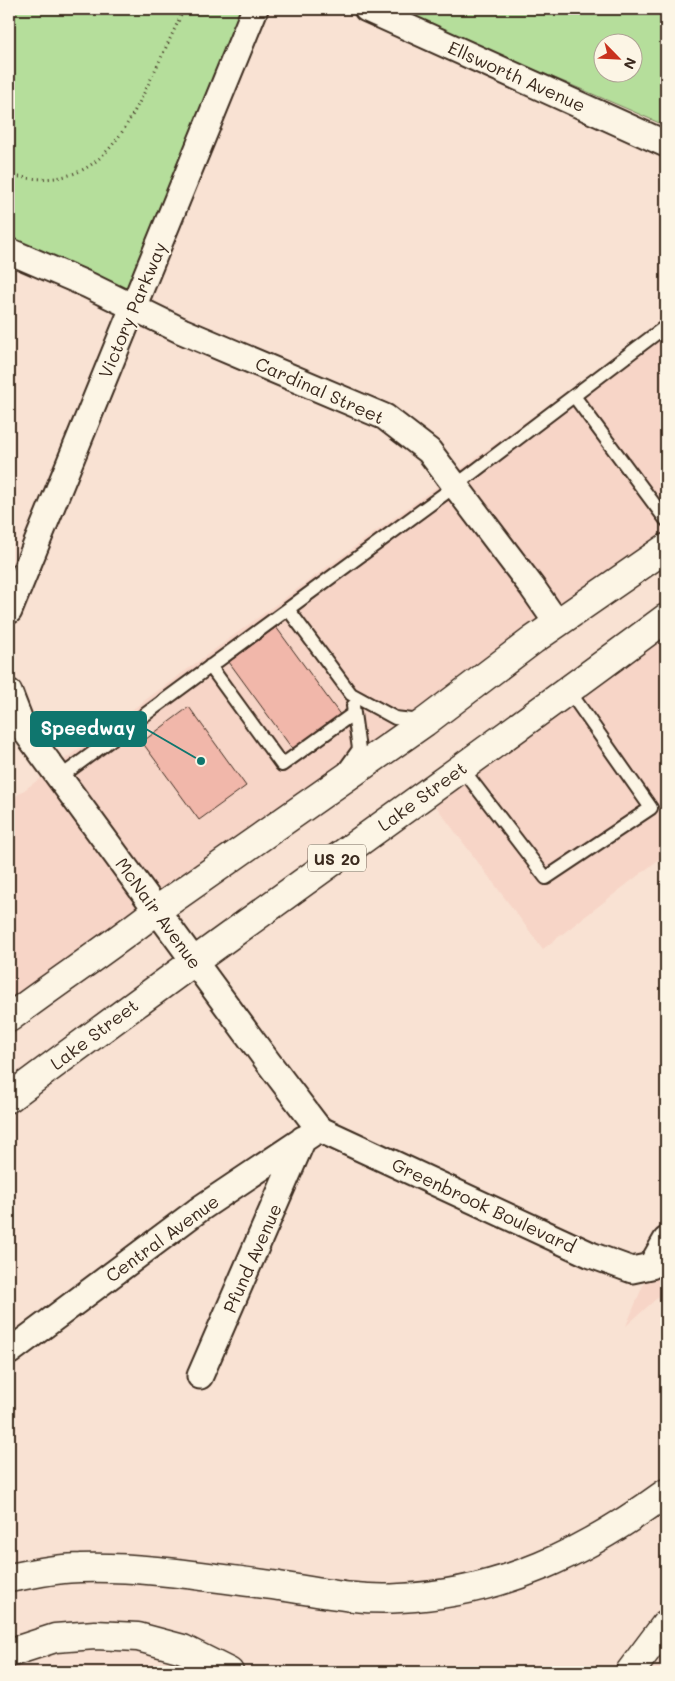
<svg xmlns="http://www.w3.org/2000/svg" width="675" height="1681" font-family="Mali,sans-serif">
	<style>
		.built { fill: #f7d5c7 }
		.green { fill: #b5de9b; stroke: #78845c; fill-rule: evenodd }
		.building { fill: #f1b7aa; stroke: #3b2a1e }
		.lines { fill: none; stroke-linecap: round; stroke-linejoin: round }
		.service-casing { stroke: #3b2a1e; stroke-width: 16 }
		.minor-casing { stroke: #3b2a1e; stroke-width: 29 }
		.primary-casing { stroke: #3b2a1e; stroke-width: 31 }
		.motorway-casing { stroke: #3b2a1e; stroke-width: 31 }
		.path { stroke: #3b2a1e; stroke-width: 3; stroke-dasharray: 1 4; stroke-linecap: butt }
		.service { stroke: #fcf5e5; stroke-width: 12 }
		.minor { stroke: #fcf5e5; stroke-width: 25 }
		.primary { stroke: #fcf5e5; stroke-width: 28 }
		.motorway { stroke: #fcf5e5; stroke-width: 28 }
		.labels { text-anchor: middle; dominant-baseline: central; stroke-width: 4.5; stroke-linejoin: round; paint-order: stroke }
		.shield { fill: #fcf5e5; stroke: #75675a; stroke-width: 1 }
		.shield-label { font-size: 16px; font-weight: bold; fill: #3b2a1e }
		.street-label { font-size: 18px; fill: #3b2a1e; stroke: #fcf5e5 }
		.leader { fill: none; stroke: #0f766e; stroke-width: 2 }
		.callout-dot { fill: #0f766e; stroke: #fcf5e5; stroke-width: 2 }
		.callout { fill: #0f766e; stroke: #0f766e; stroke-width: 2 }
		.callout-label { font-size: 19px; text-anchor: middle; font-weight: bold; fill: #fff }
	</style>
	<rect width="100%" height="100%" fill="#f9e2d3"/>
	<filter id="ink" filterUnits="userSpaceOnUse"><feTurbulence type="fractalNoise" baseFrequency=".02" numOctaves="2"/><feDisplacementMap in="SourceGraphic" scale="10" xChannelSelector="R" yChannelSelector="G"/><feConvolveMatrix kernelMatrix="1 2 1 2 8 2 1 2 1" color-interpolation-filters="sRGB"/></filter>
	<g filter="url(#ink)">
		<path class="built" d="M666 319V536L159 901 58 764Z
			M666 631V854L543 949 432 801Z
			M45 775 150 907 9 1012V801Z
			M666 1229V1290L626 1326 651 1266Z"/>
		<path class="green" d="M9 9H243L128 292 9 241Z
			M391 9H666V126C575 85 482 49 391 9ZM602 42H632V72H602Z"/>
		<path class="building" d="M276 627 341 716 294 751 229 662Z
			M189 707 246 786 199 820 142 742Z"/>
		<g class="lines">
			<g class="service-casing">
				<path id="service" d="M574 396 666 520
					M210 666 282 765 354 713
					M421 721 395 718 351 694 288 609 455 486 666 326
					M346 767 359 749 353 706
					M461 767 546 878 651 808 569 691
					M59 778 288 609"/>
			</g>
			<g class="minor-casing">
				<path id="minor" d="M367 9 666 144
					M9 251 88 285 182 331 385 417 429 451 532 587 557 623
					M9 611 255 9
					M9 692 23 728 268 1062 319 1129 591 1255 632 1270 651 1266 666 1240
					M9 1352 201 1208 319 1129
					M200 1376 303 1139"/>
			</g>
			<g class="primary-casing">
				<path id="primary" d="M9 1018C58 981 109 948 157 910L425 722 533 640 666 548
					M9 1098C226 935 449 780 666 618"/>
			</g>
			<g class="motorway-casing">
				<path id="motorway" d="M9 1578C32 1574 56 1568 80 1568 145 1566 214 1578 279 1586 319 1592 360 1601 400 1598 502 1593 584 1553 666 1493
					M9 1653 55 1638 95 1635 138 1637 183 1649 229 1672
					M630 1672 666 1624"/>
			</g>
			<path class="path" d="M9 175C89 192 116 150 148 85 160 60 172 35 184 9"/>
			<use href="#service" class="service"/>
			<use href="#minor" class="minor"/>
			<use href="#primary" class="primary"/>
			<use href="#motorway" class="motorway"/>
		</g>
	</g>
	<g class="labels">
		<rect class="shield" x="308" y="844.5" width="58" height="27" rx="4"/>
		<g class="shield-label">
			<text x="337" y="858">US 20</text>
		</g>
		<g class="street-label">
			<text transform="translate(517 76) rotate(24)">Ellsworth Avenue</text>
			<text transform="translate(132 310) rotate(-67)">Victory Parkway</text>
			<text transform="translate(320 390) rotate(24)">Cardinal Street</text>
			<text transform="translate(422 796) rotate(-36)">Lake Street</text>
			<text transform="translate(159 913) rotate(54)">McNair Avenue</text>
			<text transform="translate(94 1034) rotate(-37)">Lake Street</text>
			<text transform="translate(484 1205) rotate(25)">Greenbrook Boulevard</text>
			<text transform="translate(162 1238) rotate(-36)">Central Avenue</text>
			<text transform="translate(252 1258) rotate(-66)">Pfund Avenue</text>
		</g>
	</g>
	<path class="leader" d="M201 761L146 729"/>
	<circle class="callout-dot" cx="201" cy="761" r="5"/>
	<rect class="callout" x="31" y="712" width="115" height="34" rx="5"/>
	<g class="callout-label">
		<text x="88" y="735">Speedway</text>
	</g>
	<rect width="675" height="1681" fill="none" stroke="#fcf5e5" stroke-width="30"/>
	<rect x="15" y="15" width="645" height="1651" fill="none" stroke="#3b2a1e" stroke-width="2" filter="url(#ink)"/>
	<g transform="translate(618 58) rotate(114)"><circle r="24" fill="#fcf5e5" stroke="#afa495"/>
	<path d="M0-4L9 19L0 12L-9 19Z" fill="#c8321e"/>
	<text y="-8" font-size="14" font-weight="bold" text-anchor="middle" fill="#3b2a1e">N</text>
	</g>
</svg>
